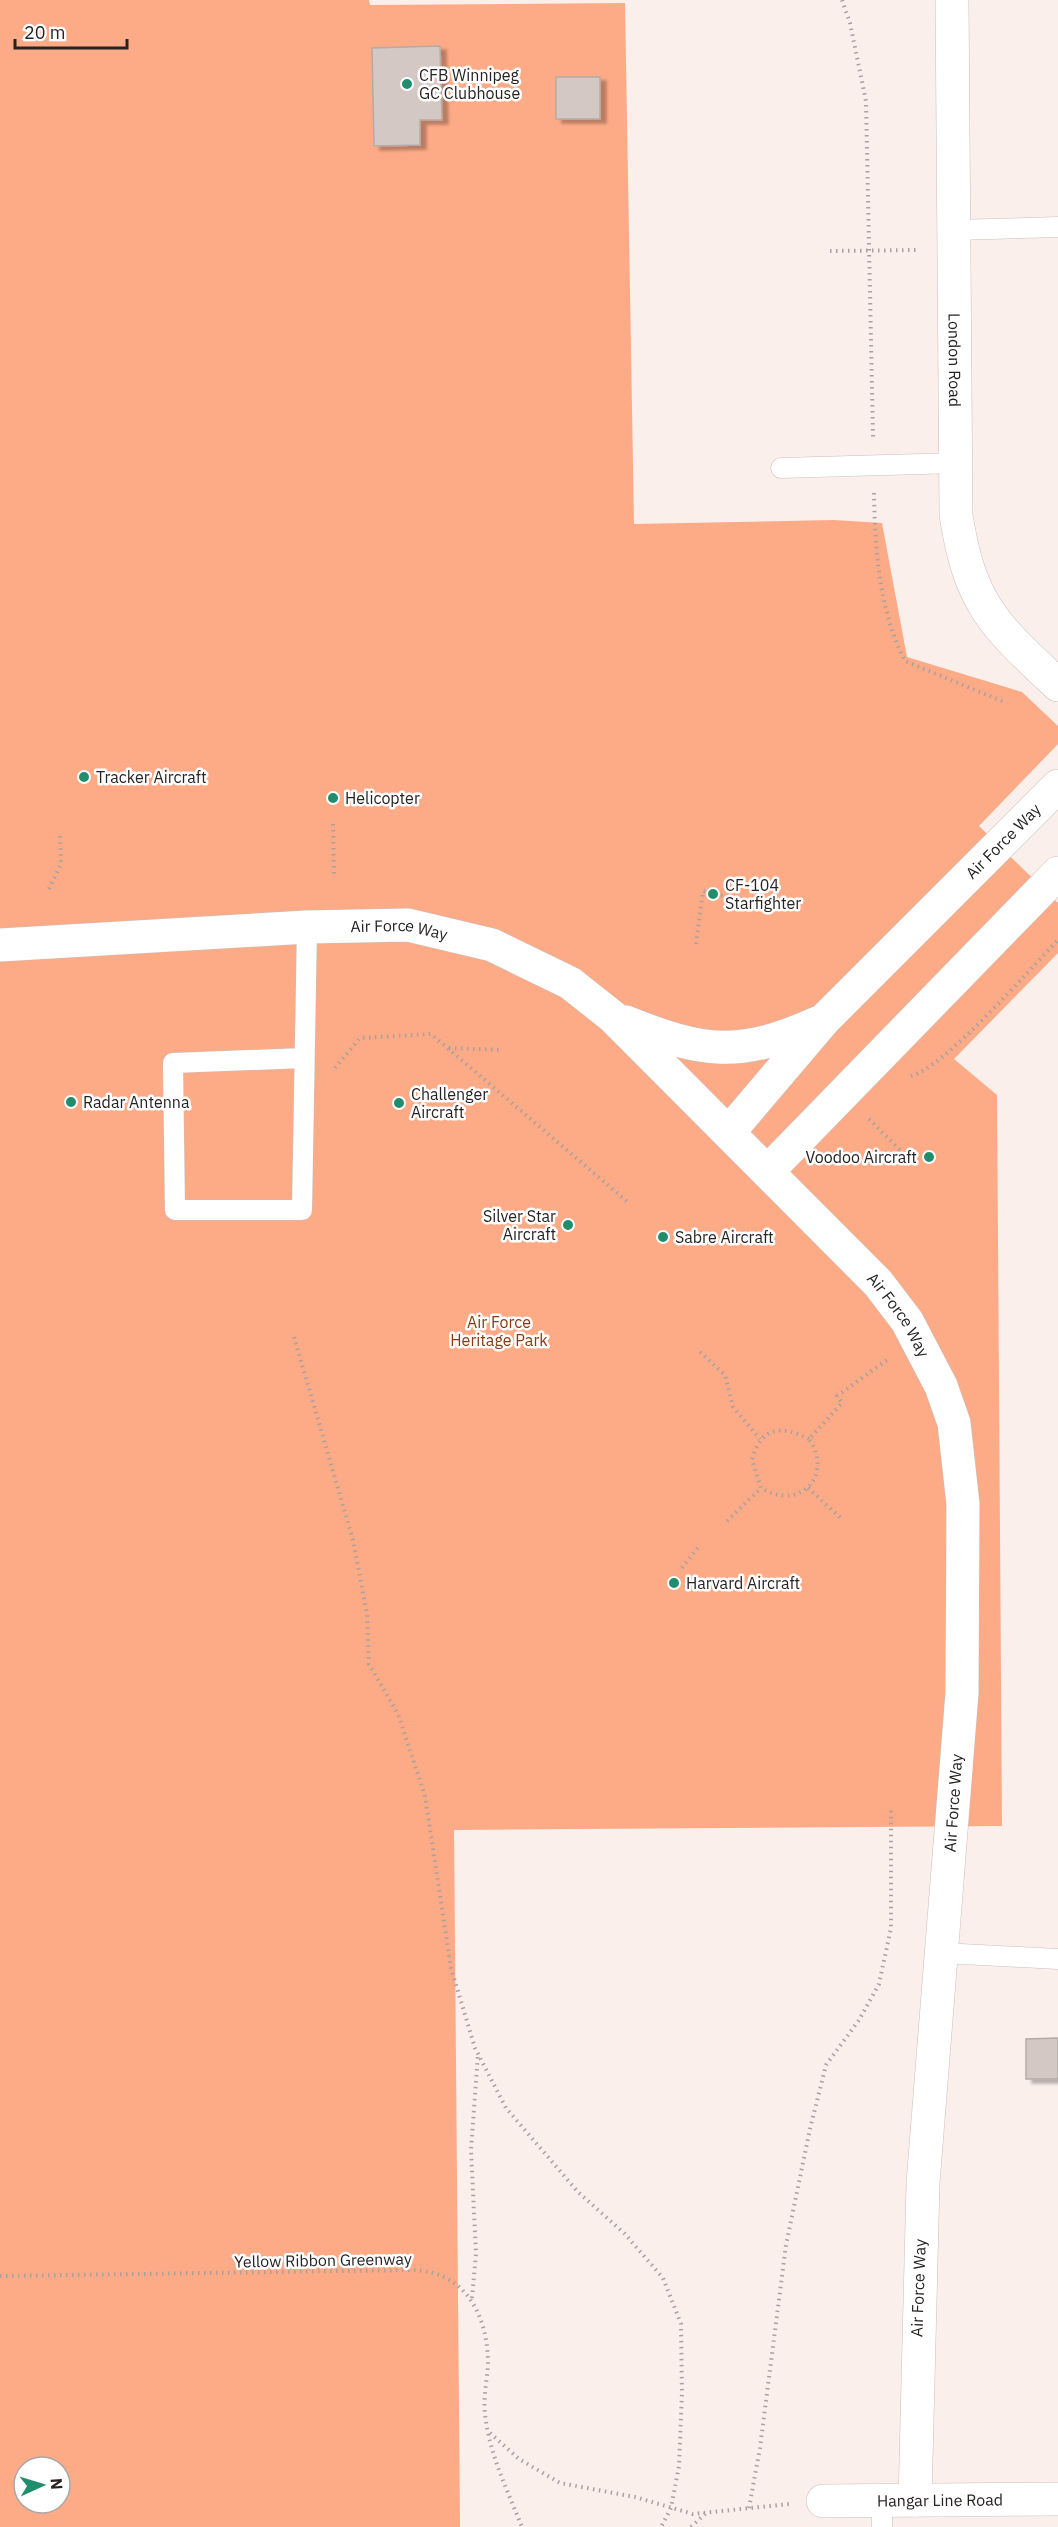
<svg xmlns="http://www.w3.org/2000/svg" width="1058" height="2527" font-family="'IBM Plex Sans',sans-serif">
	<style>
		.green { fill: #fdaa87; fill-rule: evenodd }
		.building { fill: #d3c8c4; stroke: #b5aaa6; stroke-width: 1.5; filter: url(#shadow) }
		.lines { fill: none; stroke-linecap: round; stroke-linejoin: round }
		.lane-casing { stroke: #cabfbb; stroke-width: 21 }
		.street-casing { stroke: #cabfbb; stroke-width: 34 }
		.path { stroke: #aaa19f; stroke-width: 4; stroke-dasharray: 1.5 4.5; stroke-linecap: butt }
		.lane { stroke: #fff; stroke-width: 20 }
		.street { stroke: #fff; stroke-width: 33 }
		.poi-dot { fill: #208e6d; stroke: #fff; stroke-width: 2 }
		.labels { text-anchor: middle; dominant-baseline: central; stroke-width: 5; stroke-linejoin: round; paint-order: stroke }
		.poi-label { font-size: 16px; fill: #272322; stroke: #fff; text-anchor: start }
		.street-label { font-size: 16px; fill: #272322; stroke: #fff }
		.park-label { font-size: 16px; fill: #873913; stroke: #fff }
	</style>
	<defs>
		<filter id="shadow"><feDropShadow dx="6" dy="4" stdDeviation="1.5" flood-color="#0004"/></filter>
	</defs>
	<rect width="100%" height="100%" fill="#fbefeb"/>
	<path class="green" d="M0 0H369L370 5 625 3 634 524 834 520 882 523 907 657 1022 692 1058 726V744L979 826 1058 903V953L954 1059 997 1095 1002 1826 454 1830 460 2527H0ZM24 2467H60V2503H24Z"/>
	<path class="building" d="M440 46 442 120H420V145L374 146 372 48Z
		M556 77H600V119H556Z
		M1058 2038V2079H1026V2039Z"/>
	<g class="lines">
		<g class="lane-casing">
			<path id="lane" d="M954 230 1058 227
				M781 468 956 463
				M304 1058 173 1063 175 1210H302L307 927
				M942 1953 1058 1959
				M882 2500V2527"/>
		</g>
		<g class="street-casing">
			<g id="street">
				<path id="s1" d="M952 0 956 515C970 605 994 625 1058 685"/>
				<path id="s2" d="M0 945 307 927 408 925 492 945 570 983 613 1017 878 1283 907 1321 941 1386 954 1423 963 1504 962 1693 923 2183 915 2500"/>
				<path d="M626 1022C703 1053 739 1058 817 1023"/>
				<path id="s3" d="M729 1132 824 1020 1058 786"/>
				<path d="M768 1171 1058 873"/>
				<path id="s4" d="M823 2501 1058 2499"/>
			</g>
		</g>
		<path class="path" d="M842 0 850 23 866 101 873 437
			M830 251 919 250
			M874 493C875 549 879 611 905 661L1004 702
			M333 824 334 877
			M49 889 61 864 60 834
			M696 944 703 891 728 897
			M449 1048 503 1050
			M335 1068 360 1038 431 1034 630 1204
			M911 1076C944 1068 1029 970 1058 940
			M869 1119 900 1150
			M294 1337 353 1540 367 1614 369 1664 398 1714 425 1796 451 1968 475 2048 506 2108 578 2192 624 2233 663 2278 681 2324 682 2393 679 2466 671 2508 661 2527
			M700 1352 725 1375 733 1407 760 1439
			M809 1439C781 1425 761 1426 752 1460L761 1488C800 1512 834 1475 809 1439L842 1403 837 1396 887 1360
			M808 1488 842 1519
			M727 1521 761 1488
			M682 1568 700 1545
			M0 2276 412 2270C465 2271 488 2315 488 2364 487 2381 483 2397 485 2414 489 2453 508 2492 522 2527
			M472 2298 476 2254 471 2150 478 2054
			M490 2433 519 2459 560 2483 635 2497 693 2514 789 2504
			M749 2508 760 2448 786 2245 810 2129 826 2065 859 2020 879 1984 891 1928V1807
			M691 2527 706 2513"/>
		<use href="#lane" class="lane"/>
		<use href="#street" class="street"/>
	</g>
	<g class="poi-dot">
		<circle cx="407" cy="84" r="6"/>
		<circle cx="84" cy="777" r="6"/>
		<circle cx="333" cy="798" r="6"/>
		<circle cx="713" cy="894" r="6"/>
		<circle cx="71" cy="1102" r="6"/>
		<circle cx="399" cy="1103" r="6"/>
		<circle cx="929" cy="1157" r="6"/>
		<circle cx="568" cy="1225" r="6"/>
		<circle cx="663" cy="1237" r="6"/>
		<circle cx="674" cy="1583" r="6"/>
	</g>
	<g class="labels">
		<g class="poi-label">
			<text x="419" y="75">CFB Winnipeg<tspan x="419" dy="18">GC Clubhouse</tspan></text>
			<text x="96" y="777">Tracker Aircraft</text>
			<text x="345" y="798">Helicopter</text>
			<text x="725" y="885">CF-104<tspan x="725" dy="18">Starfighter</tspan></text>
			<text x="411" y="1094">Challenger<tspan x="411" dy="18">Aircraft</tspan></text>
			<text x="83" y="1102">Radar Antenna</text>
			<text x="917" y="1157" text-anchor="end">Voodoo Aircraft</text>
			<text x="556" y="1216" text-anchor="end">Silver Star<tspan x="556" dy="18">Aircraft</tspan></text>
			<text x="675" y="1237">Sabre Aircraft</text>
			<text x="686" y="1583">Harvard Aircraft</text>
		</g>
		<g class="street-label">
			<text stroke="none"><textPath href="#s1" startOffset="360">London Road</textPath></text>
			<text stroke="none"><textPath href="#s3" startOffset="400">Air Force Way</textPath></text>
			<text stroke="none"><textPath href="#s2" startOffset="400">Air Force Way</textPath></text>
			<text stroke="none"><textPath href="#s2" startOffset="1050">Air Force Way</textPath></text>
			<text transform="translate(953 1803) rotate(-86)">Air Force Way</text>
			<text transform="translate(323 2260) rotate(-1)">Yellow Ribbon Greenway</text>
			<text transform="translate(918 2288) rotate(-88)">Air Force Way</text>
			<text stroke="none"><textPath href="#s4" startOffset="117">Hangar Line Road</textPath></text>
		</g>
		<g class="park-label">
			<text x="499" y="1322">Air Force<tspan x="499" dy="18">Heritage Park</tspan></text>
		</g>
	</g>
	<g transform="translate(42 2485) rotate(86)"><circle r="28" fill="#ffffff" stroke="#a9a7a7" stroke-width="1.5"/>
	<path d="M0-4.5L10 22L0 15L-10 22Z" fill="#208e6d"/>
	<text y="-9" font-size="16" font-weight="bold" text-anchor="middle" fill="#272322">N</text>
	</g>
	<path d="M15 39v9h112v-9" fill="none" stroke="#272322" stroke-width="3"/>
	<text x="24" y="39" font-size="18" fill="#272322" stroke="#ffffff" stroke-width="4.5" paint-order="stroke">20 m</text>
</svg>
